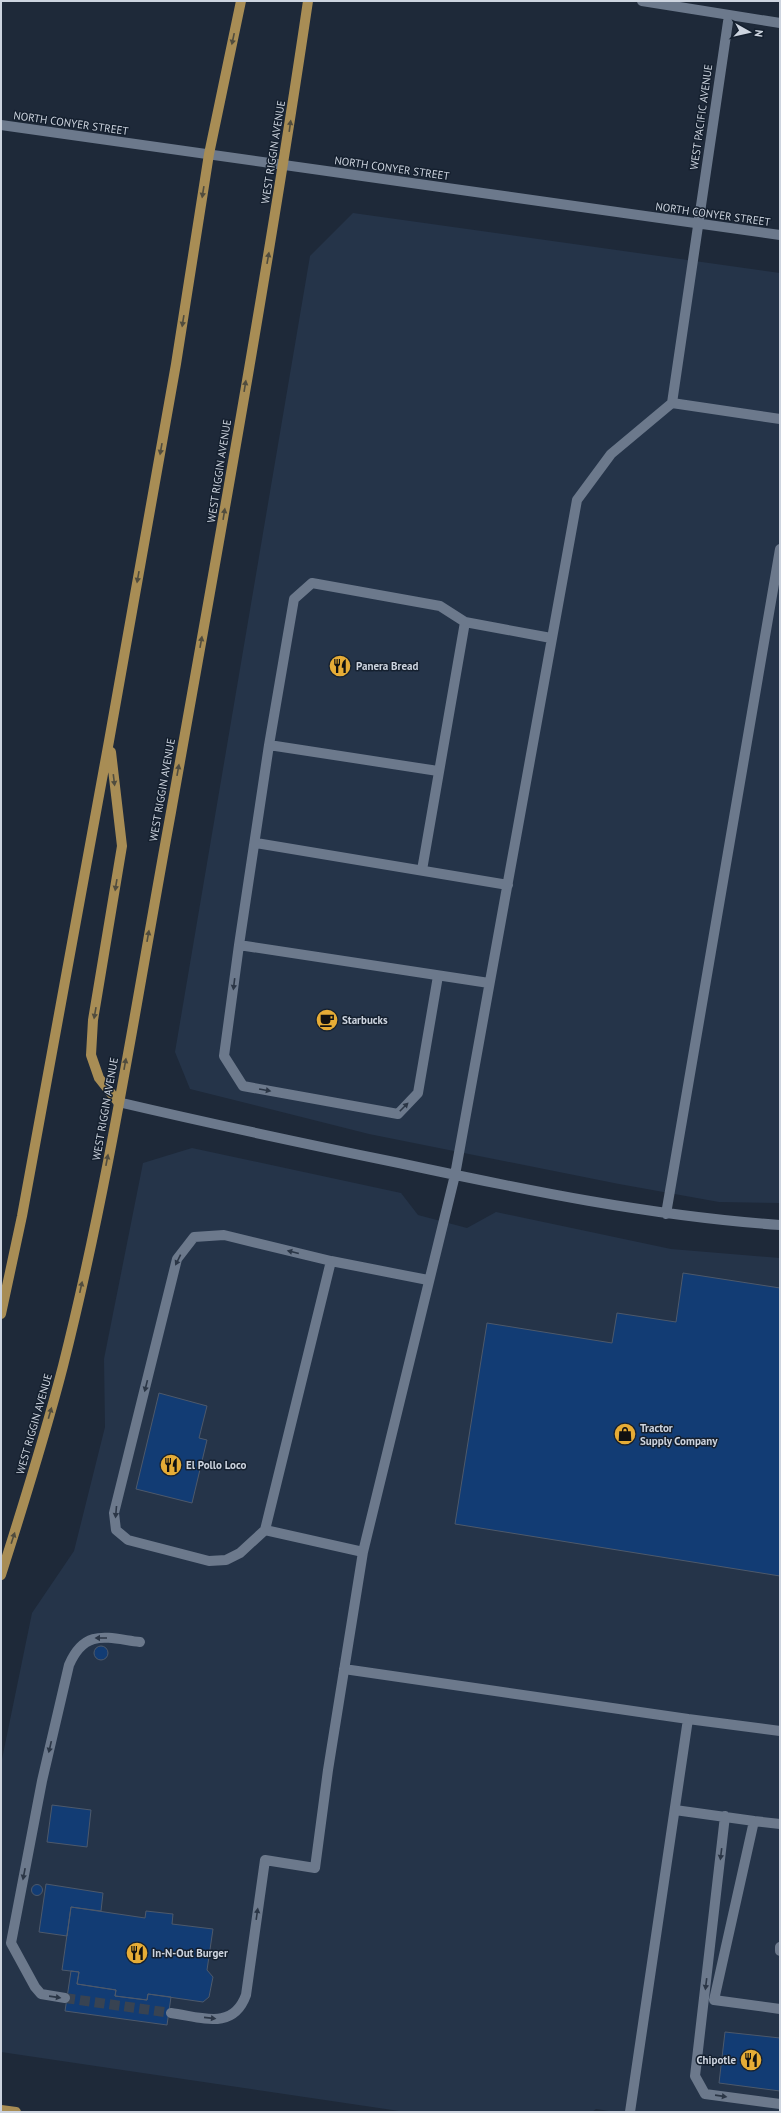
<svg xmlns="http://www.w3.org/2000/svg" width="781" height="2113" font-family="'PT Sans',sans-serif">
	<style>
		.built { fill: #253449 }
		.building { fill: #123c74; stroke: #4d596b }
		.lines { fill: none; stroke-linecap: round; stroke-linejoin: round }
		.minor-tunnel { stroke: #384352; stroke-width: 10; stroke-dasharray: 10 5; stroke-linecap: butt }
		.minor { stroke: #6c798c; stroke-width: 10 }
		.major { stroke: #a88d55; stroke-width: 10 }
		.oneway { fill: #504c3e }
		.oneway2 { fill: #2b3646 }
		.labels { text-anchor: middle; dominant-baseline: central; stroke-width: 3; stroke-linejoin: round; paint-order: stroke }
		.street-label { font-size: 11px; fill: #cdd4df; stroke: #15202f }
		.poi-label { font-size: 11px; font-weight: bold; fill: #cdd4df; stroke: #15202f; text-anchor: start }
	</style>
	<rect width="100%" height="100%" fill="#1e2939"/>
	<path class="built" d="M353 213 780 273V1203L719 1202 619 1184 369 1134 190 1089 175 1052 310 256Z
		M192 1148 401 1193 418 1215 467 1228 496 1212 671 1249 780 1258V2112H615L596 2109 592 2112H406L1 2052V1764L32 1613 74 1551 105 1427 104 1359 143 1163Z"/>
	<path class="building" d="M683 1273 780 1288V1576L455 1524 487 1323 612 1343 617 1313 676 1322Z
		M159 1393 207 1406 199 1438 207 1440 192 1503 136 1489Z
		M94 1653a7 7 0 1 1 14 0a7 7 0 1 1-14 0Z
		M52 1805 91 1810 87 1847 47 1842Z
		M46 1884 103 1893 101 1911 71 1907 67 1936 39 1932Z
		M31.5 1890a5.5 5.5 0 1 1 11 0a5.5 5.5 0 1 1-11 0Z
		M71 1907 145 1918 146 1911 173 1914 172 1924 213 1929 207 1970 213 1977 209 1997 203 2002 148 1994 147 2000 115 1996 116 1990 77 1984 79 1972 62 1970Z
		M71 1971 79 1972 77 1984 116 1990 115 1996 147 2000 148 1994 171 1997 167 2025 65 2011Z
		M725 2032 780 2038V2091L719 2083Z"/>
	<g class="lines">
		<path class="minor-tunnel" d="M65 1998 171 2013"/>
		<path class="minor" d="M642 1 780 23
			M1 125 780 235
			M672 403 780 419
			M269 745 294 599 312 583 440 606 465 622
			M438 771 269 745 239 945 489 983
			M256 843 508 885
			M422 870 465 622 551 638
			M239 945 224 1056 243 1086 398 1114 418 1093 438 976
			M118 1102C212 1124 306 1144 399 1163 525 1190 651 1216 780 1225
			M666 1214 780 549
			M331 1261 265 1530 363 1552
			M265 1530 240 1553 226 1560 209 1561 128 1540 116 1530 114 1513 177 1259 194 1237 224 1235 331 1261 428 1280
			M344 1669 688 1719 630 2112
			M688 1719 780 1731
			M675 1810 754 1821 714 2000 780 2009
			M725 1816 695 2076 705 2094 780 2104
			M754 1821 780 1824
			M780 1947V1951
			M65 1998 41 1994 35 1987 11 1943 42 1781 69 1665C85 1628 107 1638 140 1642
			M171 2013C201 2017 233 2031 246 1995L265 1860 315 1868 328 1770 363 1552 455 1175 577 500 611 454 672 403 729 15"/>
		<path class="major" d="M111 752 122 846 93 1020 91 1055 99 1078 118 1102
			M1 1314 22 1216 109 741 176 364 209 154 241 1
			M1 1575C23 1506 45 1436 63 1366 109 1184 137 997 171 812 219 542 268 272 308 1
			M1 2110 16 2112"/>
	</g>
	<defs><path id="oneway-solid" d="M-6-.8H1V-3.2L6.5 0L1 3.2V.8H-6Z"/></defs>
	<g class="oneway">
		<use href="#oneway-solid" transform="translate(233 39) rotate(102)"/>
		<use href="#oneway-solid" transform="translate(290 126) rotate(-82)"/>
		<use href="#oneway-solid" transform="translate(203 192) rotate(99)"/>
		<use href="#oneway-solid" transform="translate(268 258) rotate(-80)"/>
		<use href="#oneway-solid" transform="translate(183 321) rotate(99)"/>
		<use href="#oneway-solid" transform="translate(245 386) rotate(-81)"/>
		<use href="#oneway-solid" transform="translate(161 449) rotate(100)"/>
		<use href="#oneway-solid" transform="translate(224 514) rotate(-81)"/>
		<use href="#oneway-solid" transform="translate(138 577) rotate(100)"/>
		<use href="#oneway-solid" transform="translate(201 642) rotate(-80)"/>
		<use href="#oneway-solid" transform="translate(178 770) rotate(-80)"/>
		<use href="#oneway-solid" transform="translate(114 780) rotate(83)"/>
		<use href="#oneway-solid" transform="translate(116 885) rotate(99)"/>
		<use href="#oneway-solid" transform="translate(148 936) rotate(-80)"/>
		<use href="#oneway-solid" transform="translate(95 1013) rotate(100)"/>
		<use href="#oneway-solid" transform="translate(125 1064) rotate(-80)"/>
		<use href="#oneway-solid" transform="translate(107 1160) rotate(-79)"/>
		<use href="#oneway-solid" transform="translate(81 1287) rotate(-78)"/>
		<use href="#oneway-solid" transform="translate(50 1413) rotate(-74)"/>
		<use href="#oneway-solid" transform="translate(13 1538) rotate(-72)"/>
	</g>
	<g class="oneway2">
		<use href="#oneway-solid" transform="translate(234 984) rotate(97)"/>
		<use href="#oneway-solid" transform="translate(265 1090) rotate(10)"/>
		<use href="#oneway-solid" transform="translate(404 1107) rotate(-45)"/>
		<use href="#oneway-solid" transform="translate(293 1252) rotate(-166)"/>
		<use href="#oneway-solid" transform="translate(178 1260) rotate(116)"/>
		<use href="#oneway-solid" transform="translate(146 1386) rotate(104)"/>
		<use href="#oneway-solid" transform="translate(116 1512) rotate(95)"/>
		<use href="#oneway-solid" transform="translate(101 1638) rotate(-180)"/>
		<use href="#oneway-solid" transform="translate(50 1747) rotate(103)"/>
		<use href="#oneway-solid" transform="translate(721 1854) rotate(97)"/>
		<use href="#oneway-solid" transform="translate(24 1874) rotate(101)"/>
		<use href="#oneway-solid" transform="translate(257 1914) rotate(-82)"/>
		<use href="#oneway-solid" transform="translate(706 1984) rotate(97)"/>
		<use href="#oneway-solid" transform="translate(55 1997) rotate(8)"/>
		<use href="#oneway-solid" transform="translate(210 2018) rotate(6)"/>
		<use href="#oneway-solid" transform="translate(721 2096) rotate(8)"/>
	</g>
	<defs>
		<g id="restaurant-disc" transform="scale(1.15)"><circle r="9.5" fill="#e6ac36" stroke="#15202f"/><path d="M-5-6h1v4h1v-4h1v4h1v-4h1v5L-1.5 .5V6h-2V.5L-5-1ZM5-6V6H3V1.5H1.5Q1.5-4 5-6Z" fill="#111"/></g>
		<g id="cafe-disc" transform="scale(1.15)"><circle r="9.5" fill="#e6ac36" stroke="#15202f"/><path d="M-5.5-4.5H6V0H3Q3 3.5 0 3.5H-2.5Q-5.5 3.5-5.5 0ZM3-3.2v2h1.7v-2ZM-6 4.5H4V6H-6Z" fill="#111"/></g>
		<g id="shop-disc" transform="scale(1.15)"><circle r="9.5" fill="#e6ac36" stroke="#15202f"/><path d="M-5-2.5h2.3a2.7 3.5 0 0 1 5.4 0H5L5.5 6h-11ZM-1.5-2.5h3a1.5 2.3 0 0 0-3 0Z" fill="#111"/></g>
	</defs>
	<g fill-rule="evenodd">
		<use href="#restaurant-disc" x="340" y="666"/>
		<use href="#cafe-disc" x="327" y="1020"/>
		<use href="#shop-disc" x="625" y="1434"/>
		<use href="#restaurant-disc" x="171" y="1465"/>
		<use href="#restaurant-disc" x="137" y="1953"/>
		<use href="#restaurant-disc" x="751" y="2060"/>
	</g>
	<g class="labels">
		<g class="street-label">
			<text transform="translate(701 117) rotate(-82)">WEST PACIFIC AVENUE</text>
			<text transform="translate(71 123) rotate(8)">NORTH CONYER STREET</text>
			<text transform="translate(273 152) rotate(-81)">WEST RIGGIN AVENUE</text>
			<text transform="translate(392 168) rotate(8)">NORTH CONYER STREET</text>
			<text transform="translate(713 214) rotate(8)">NORTH CONYER STREET</text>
			<text transform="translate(219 471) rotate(-81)">WEST RIGGIN AVENUE</text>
			<text transform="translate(162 790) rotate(-80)">WEST RIGGIN AVENUE</text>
			<text transform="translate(105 1109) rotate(-80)">WEST RIGGIN AVENUE</text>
			<text transform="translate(34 1424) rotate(-74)">WEST RIGGIN AVENUE</text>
		</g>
		<g class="poi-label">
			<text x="356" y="666">Panera Bread</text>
			<text x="342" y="1020">Starbucks</text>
			<text x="640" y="1428">Tractor<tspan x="640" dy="13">Supply Company</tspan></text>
			<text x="186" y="1465">El Pollo Loco</text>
			<text x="152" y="1953">In-N-Out Burger</text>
			<text x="736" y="2060" text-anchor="end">Chipotle</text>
		</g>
	</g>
	<rect width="781" height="2113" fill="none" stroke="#cdd4df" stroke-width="4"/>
	<g transform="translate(749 32) rotate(98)" stroke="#15202f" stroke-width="3" paint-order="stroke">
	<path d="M0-3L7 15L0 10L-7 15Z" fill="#cdd4df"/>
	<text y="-6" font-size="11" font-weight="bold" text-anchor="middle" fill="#cdd4df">N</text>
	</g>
</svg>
